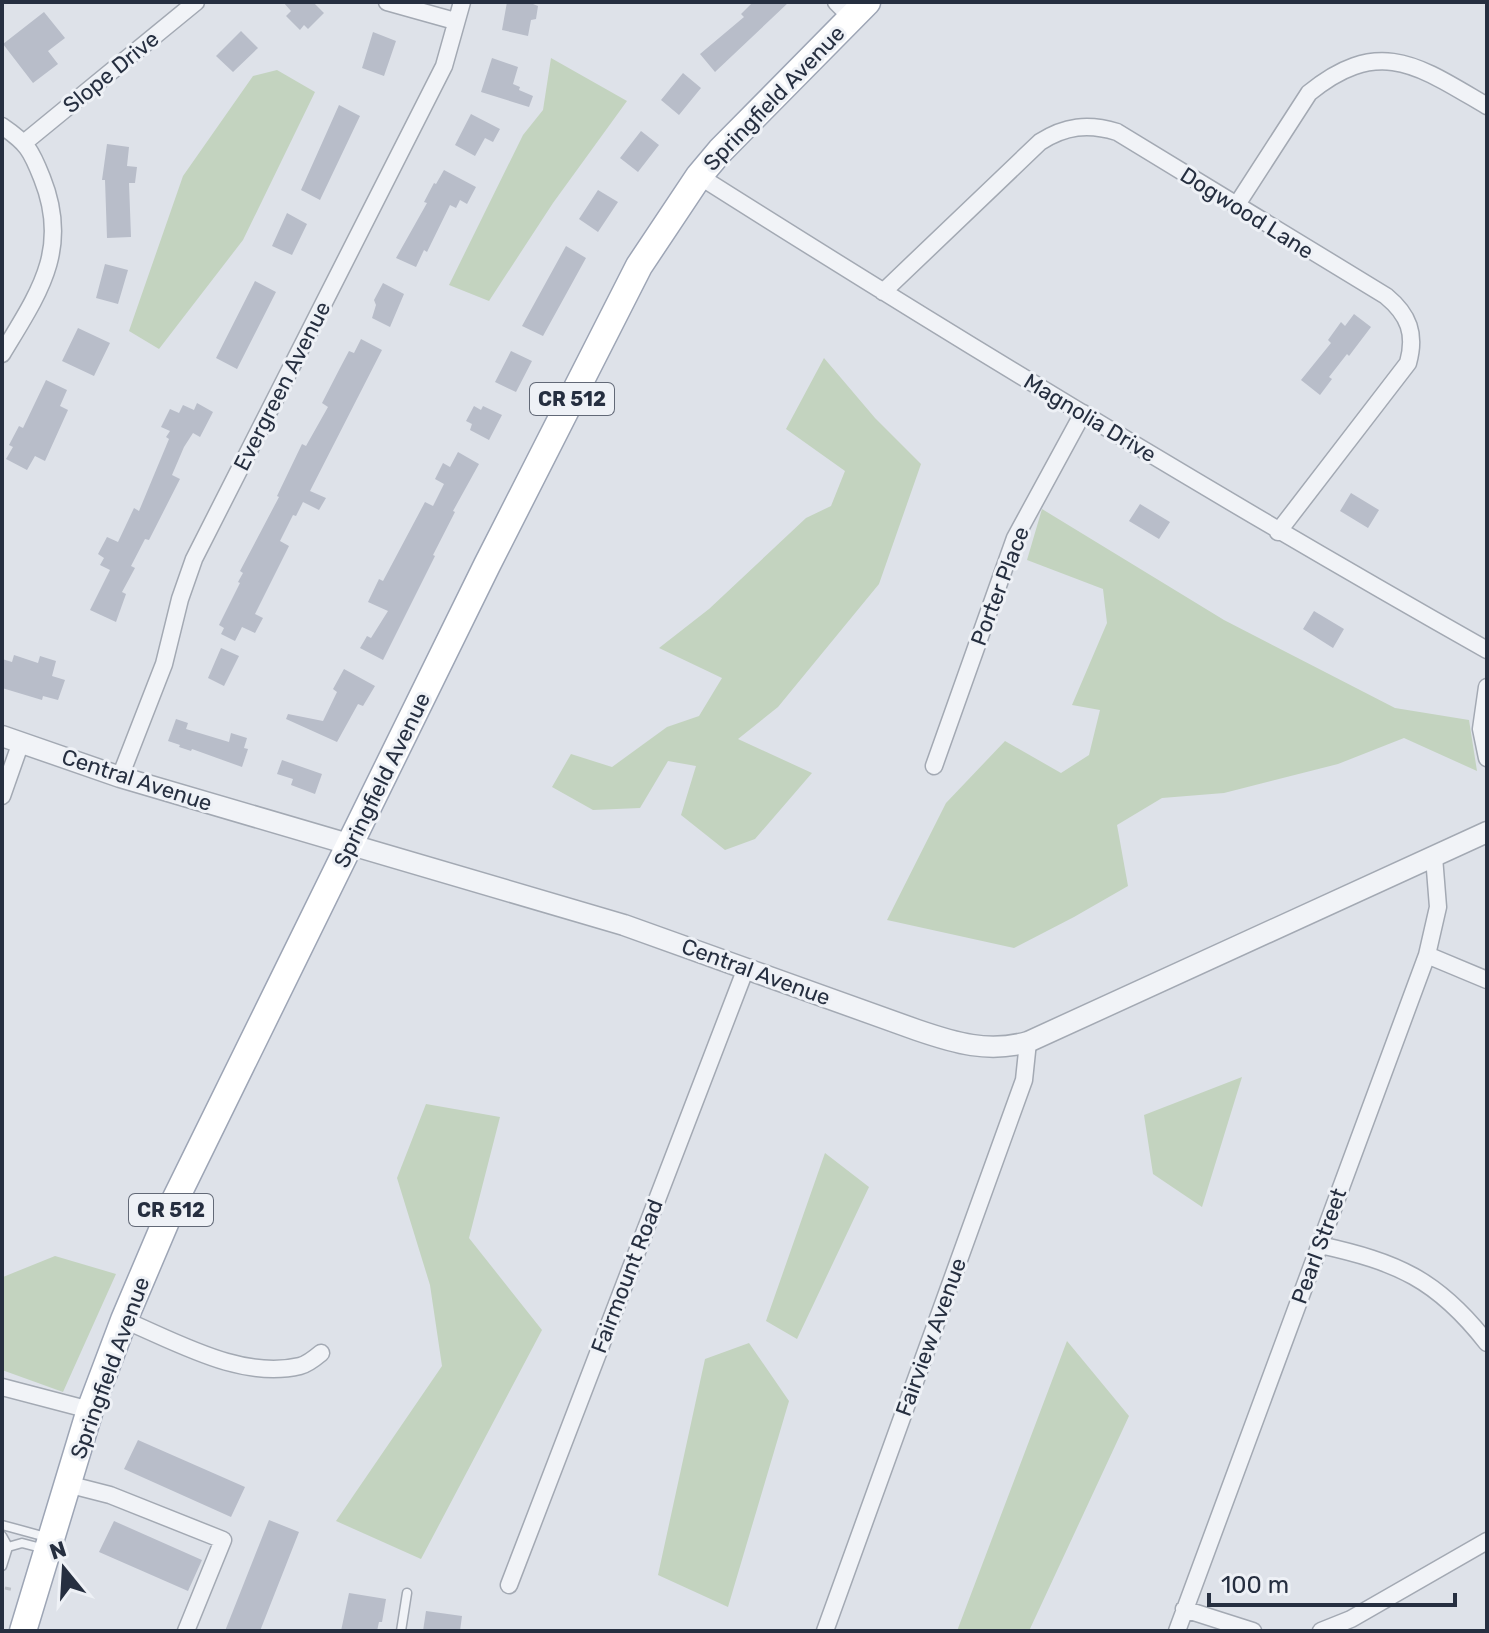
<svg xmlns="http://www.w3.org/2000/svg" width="1489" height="1633" font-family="Rubik,sans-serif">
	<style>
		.green { fill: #c3d3bf }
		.building { fill: #b8bdc9 }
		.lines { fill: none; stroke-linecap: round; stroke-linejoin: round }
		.service-casing { stroke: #a3a9b3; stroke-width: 11 }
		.minor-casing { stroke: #a3a9b3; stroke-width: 19 }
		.tertiary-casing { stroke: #a3a9b3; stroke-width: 23 }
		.primary-casing { stroke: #9da5b5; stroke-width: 29 }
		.path { stroke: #bcc0c7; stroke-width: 3; stroke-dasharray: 6 6; stroke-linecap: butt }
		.service { stroke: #f1f3f7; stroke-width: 8 }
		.minor { stroke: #f1f3f7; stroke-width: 16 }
		.tertiary { stroke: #f1f3f7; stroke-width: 20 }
		.primary { stroke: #fff; stroke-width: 26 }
		.labels { text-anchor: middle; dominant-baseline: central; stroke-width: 6; stroke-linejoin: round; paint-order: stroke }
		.shield { fill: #eef1f6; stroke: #626977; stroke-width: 2 }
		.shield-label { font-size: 20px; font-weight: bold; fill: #262f40 }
		.street-label { font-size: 22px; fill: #262f40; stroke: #eef1f6 }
	</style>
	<rect width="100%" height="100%" fill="#dee2e9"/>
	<path class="green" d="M551 58 627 101 553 203 489 301 449 285 523 135 543 110Z
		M277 70 315 92 243 240 159 349 129 331 183 176 253 76Z
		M824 358 875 418 921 464 879 584 778 707 738 739 812 773 755 839 725 850 681 815 696 766 668 761 640 808 593 810 552 787 571 754 612 767 667 727 699 716 722 678 659 648 709 609 806 518 831 506 845 471 786 429Z
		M1042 509 1224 620 1395 708 1469 720 1477 771 1404 738 1338 764 1224 793 1162 798 1117 825 1128 886 1074 917 1014 948 887 920 946 803 1005 741 1061 773 1089 755 1100 710 1072 705 1107 623 1103 589 1027 560Z
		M1242 1077 1202 1207 1153 1174 1144 1115Z
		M426 1104 500 1117 469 1238 542 1330 421 1559 336 1521 442 1366 430 1285 397 1178Z
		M825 1153 869 1187 797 1339 766 1321Z
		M55 1256 116 1274 63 1392 2 1370 3 1277Z
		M1067 1341 1129 1416 1029 1631H957Z
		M749 1343 789 1401 728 1607 658 1575 705 1359Z"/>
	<path class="building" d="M283 2H313L324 13 308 29 304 25 300 30 286 16 291 11Z
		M507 2H533V4L538 6 536 19 531 20 528 36 502 30Z
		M753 2H789L715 72 700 54 744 17 741 14Z
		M44 12 65 38 48 51 58 64 33 83 3 44Z
		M241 31 258 48 233 72 216 56Z
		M373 32 396 41 384 76 362 68Z
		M492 58 518 67 513 84 520 87 519 90 533 96 529 107 481 92Z
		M683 73 701 88 679 115 661 100Z
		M339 105 360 116 320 200 301 190Z
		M471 114 500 129 493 142 485 138 475 156 455 145Z
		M641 131 659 145 638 172 620 158Z
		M107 144 129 147 127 166 137 167 135 183H129L131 237 107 238 105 180H102Z
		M444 170 476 187 467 204 460 200 456 208 450 205 427 252 424 250 416 267 396 258 427 203 424 202 434 183 436 184Z
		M598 190 618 202 598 232 579 219Z
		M287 213 307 224 292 255 272 246Z
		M566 246 586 258 543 336 522 326Z
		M105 264 128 270 118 304 96 298Z
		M255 281 276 292 237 369 216 358Z
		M383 283 404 294 390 327 372 318 376 305 374 300Z
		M1354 314 1371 327 1349 356 1347 354 1329 377 1332 379 1320 395 1301 380 1331 343 1328 340 1341 322 1345 326Z
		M78 328 110 343 94 376 62 361Z
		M361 339 382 350 310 491 326 498 319 510 303 502 296 516 293 515 280 541 289 546 255 614 263 618 255 633 242 627 235 641 221 634 224 628 219 625 240 583 238 582 243 573 240 571 279 497 277 496 302 444 306 446 328 407 322 403 340 368 349 351 354 353Z
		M511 351 532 361 516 392 495 382Z
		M46 380 67 390 60 406 68 410 45 461 35 456 27 470 6 459 13 447 9 445 19 426 23 428Z
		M197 403 213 412 200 437 193 433 184 447 172 475 180 479 149 540 145 539 131 566 135 568 122 592 126 594 116 622 90 610 110 570 100 565 104 558 98 554 107 537 118 542 134 508 139 511 169 439 166 437 170 431 161 427 170 409 179 413 183 405 194 410Z
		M474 406 481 410 483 406 502 415 489 440 470 430 472 424 466 421Z
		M458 452 479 464 453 511 455 512 433 555 435 556 383 660 360 648 367 636 371 638 388 611 368 602 379 579 383 581 425 502 433 506 444 484 435 479 443 463 450 467Z
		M1351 493 1379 510 1368 528 1340 511Z
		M1140 504 1170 522 1159 539 1129 521Z
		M1314 611 1344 629 1333 648 1303 629Z
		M221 648 239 656 224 686 208 678Z
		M14 655 38 663 40 656 56 661 52 676 65 680 58 700 43 696 42 700 2 688V659L12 662Z
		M344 669 375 686 363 706 358 704 337 742 286 719 288 714 323 721 337 692 333 689Z
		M176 719 188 723 186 729 229 742 231 733 247 738 244 748 248 749 242 767 192 749 191 751 179 747 180 745 168 741Z
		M282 760 322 774 315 794 291 785 293 779 277 774Z
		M138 1440 245 1487 231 1517 124 1469Z
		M269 1520 299 1532 260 1631H225Z
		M114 1521 202 1560 188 1591 99 1552Z
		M349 1593 386 1599 382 1622H379L377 1631H341Z
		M426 1611 462 1616 460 1631H423Z"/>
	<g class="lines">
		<g class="service-casing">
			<path id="service" d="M2 1525 46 1537
				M2 1536 8 1547 2 1566
				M8 1547 22 1543 45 1549
				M401 1631 407 1593"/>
		</g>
		<g class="minor-casing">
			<path id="minor" d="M387 2 455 21
				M836 2 851 17
				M2 126C27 143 31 150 42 178 71 250 38 294 2 354
				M25 142 196 2
				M699 176C958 340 1220 499 1487 650
				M1236 206 1309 93C1380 35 1420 67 1487 106
				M883 292 1040 142C1065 126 1088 123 1117 132L1386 296C1409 315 1416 334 1408 363L1278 532
				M1487 687 1481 729 1487 758
				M934 766 1015 538 1083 413
				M120 777 164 664 180 599 194 559 444 66 462 2
				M2 796 21 742
				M1427 955 1487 980
				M1320 1245C1397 1262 1437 1279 1487 1343
				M124 1320C177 1342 241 1380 300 1366 308 1364 315 1358 321 1353
				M2 1387 90 1410
				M67 1484 110 1495 223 1540 186 1631
				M509 1585 746 968
				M1184 1609 1253 1631
				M825 1631 1024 1080 1028 1042
				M1177 1631 1427 955 1438 907 1434 857
				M1321 1631 1351 1619 1487 1541"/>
		</g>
		<g class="tertiary-casing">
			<path id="tertiary" d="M2 736 120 777 624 925 917 1030C955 1043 988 1053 1028 1042L1487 832"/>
		</g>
		<g class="primary-casing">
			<path id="primary" d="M23 1631 90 1410 124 1320 175 1200 487 565 639 266 699 176 720 151 867 2"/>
		</g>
		<path class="path" d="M5 1588 14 1590"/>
		<use href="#service" class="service"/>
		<use href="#minor" class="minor"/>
		<use href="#tertiary" class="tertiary"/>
		<use href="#primary" class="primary"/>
	</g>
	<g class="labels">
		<g class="shield">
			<rect x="530" y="383" width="84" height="32" rx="6"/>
			<rect x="129" y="1194" width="84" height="32" rx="6"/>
		</g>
		<g class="shield-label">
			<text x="572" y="399">CR 512</text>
			<text x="171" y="1210">CR 512</text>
		</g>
		<g class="street-label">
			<text transform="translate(111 72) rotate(-39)">Slope Drive</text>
			<text transform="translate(774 98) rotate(-46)">Springfield Avenue</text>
			<text transform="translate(1247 213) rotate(32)">Dogwood Lane</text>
			<text transform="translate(282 386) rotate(-63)">Evergreen Avenue</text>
			<text transform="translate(1090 418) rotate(31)">Magnolia Drive</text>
			<text transform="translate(1000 586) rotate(-69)">Porter Place</text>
			<text transform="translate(137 780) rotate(18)">Central Avenue</text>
			<text transform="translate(382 780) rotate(-64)">Springfield Avenue</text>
			<text transform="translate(756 972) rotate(20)">Central Avenue</text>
			<text transform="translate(1319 1246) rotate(-70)">Pearl Street</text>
			<text transform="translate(627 1276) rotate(-69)">Fairmount Road</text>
			<text transform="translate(931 1337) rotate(-70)">Fairview Avenue</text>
			<text transform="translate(110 1368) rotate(-70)">Springfield Avenue</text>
		</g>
	</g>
	<rect width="1489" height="1633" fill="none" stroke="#262f40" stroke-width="8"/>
	<g transform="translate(64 1569) rotate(342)" stroke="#eef1f6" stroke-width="6" paint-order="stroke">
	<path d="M0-6L14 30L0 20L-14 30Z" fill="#262f40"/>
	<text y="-12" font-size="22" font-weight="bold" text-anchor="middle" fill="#262f40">N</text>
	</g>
	<path d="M1209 1593v12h246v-12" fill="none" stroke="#262f40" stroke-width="4"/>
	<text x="1221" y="1593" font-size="24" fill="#262f40" stroke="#eef1f6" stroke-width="6" paint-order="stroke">100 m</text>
</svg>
